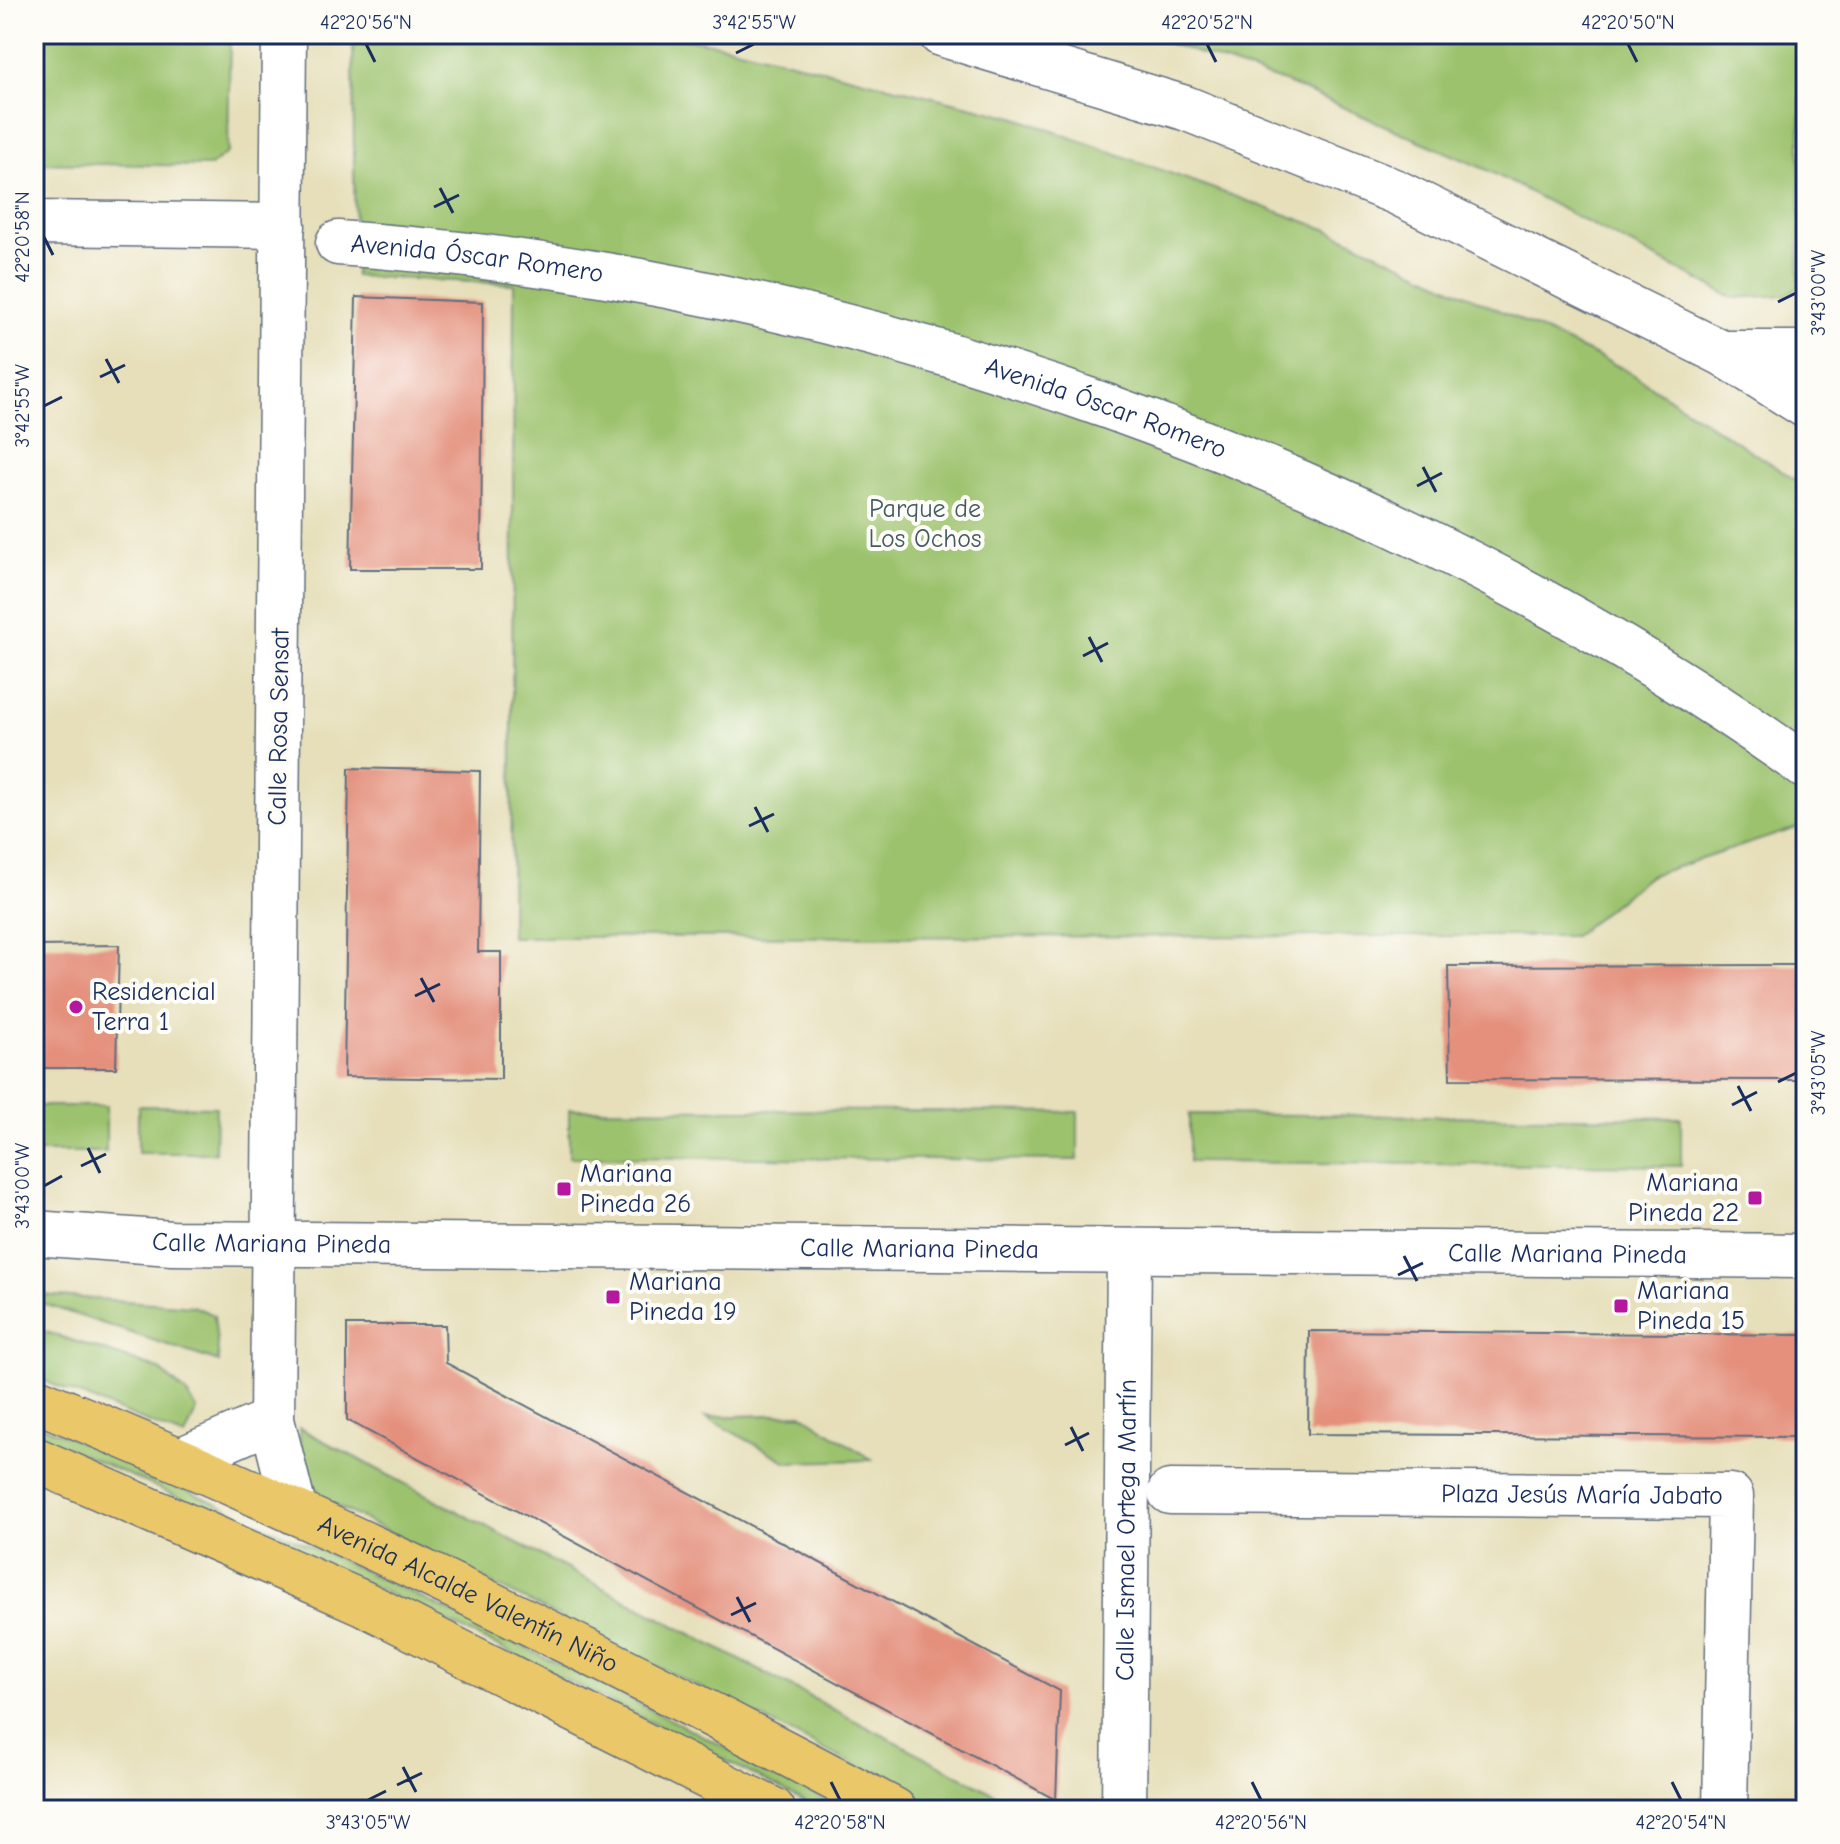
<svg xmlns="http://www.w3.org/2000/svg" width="1840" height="1844" font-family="'Comic Neue',sans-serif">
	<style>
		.green { fill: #9cc26d; stroke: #5c7866; stroke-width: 2 }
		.building { fill: #e4907d }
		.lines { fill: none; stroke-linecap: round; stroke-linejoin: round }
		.minor-casing { stroke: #626d7e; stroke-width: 47 }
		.major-casing { stroke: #626d7e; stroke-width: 47 }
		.minor { stroke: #fff; stroke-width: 44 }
		.major { stroke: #eac769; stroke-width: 44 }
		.ticks { fill: none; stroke: #1b2f5e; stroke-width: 3 }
		.poi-dot { fill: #b5179e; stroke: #fdfcf7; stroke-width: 3 }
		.labels { text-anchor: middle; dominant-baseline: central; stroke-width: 8; stroke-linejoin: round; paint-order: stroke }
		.street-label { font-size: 26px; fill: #1b2f5e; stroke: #fdfcf7 }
		.park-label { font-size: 26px; fill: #425b62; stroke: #fdfcf7 }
		.poi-label { font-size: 26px; fill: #1b2f5e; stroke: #fdfcf7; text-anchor: start }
		.neatline { fill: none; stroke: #1b2f5e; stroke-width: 3 }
		.ticks-label { font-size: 20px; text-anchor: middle; fill: #1b2f5e }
	</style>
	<rect width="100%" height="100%" fill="#fdfcf7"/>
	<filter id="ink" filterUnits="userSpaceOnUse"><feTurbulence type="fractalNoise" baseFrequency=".0125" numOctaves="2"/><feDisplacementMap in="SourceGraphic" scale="16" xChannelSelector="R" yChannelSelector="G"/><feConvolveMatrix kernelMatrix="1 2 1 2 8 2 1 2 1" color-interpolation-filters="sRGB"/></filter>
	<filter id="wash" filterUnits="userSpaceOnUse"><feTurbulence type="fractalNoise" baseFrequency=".006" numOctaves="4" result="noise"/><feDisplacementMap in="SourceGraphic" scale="32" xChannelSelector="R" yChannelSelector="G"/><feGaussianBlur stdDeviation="1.8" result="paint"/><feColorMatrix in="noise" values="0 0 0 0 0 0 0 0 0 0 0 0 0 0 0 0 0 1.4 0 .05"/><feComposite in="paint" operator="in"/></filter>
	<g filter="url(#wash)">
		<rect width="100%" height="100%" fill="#e6dfba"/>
		<path class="green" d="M34 34H230L228 152 210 166 34 163Z
			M353 34H654L723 45 1014 117 1331 231 1626 370 1806 487V825L1649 876 1574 936 511 937 514 284 355 276Z
			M1141 34H1801L1799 287 1785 295 1733 298 1487 170 1287 83Z
			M34 1106H106V1152H34Z
			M138 1106 216 1107 215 1153H138Z
			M569 1109 1078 1112V1160L569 1157Z
			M1189 1114 1681 1118V1166L1189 1162Z
			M42 1295 193 1306 214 1315 219 1362 41 1303Z
			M34 1328 159 1369 186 1393 197 1409 185 1437 34 1377Z
			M802 1414 872 1460 787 1462 705 1417Z
			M34 1422C309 1543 580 1669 845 1810H821C563 1675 302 1548 34 1434Z
			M299 1428 1025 1810H945L323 1499 303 1465Z"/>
		<g id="blocks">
			<path class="building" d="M356 297 483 302 481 569H350Z
				M349 768 480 771 478 952H501V1079L344 1077Z
				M119 945 116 1068H34V946Z
				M1806 965V1080L1450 1079 1448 966Z
				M347 1325H445L446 1363 1060 1691 1056 1800 347 1420Z
				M1309 1331 1806 1335V1437L1308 1434Z"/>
		</g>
	</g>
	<g filter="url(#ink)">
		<use href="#blocks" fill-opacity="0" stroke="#626d7e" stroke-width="2"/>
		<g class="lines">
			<g class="minor-casing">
				<g id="minor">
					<path d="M284 34 272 1420 295 1512"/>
					<path d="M941 34 1185 108 1396 192 1722 353 1806 406"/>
					<path d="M34 223 283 226"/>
					<path id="s1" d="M338 243C846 277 1392 470 1806 767"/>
					<path d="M1722 353H1806"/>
					<path id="s2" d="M34 1233 172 1243 1806 1256"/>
					<path d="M180 1460 272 1420"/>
					<path id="s3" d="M1170 1492 1731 1496 1725 1810"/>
					<path id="s4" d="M1124 1810 1129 1251"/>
				</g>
			</g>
			<g class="major-casing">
				<g id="major">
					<path id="s5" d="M34 1399C329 1519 613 1661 894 1810"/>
					<path d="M34 1459 363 1603 773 1810"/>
				</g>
			</g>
			<use href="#minor" class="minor"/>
			<use href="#major" class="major"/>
		</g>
	</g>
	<path class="ticks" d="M366 44 375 62M1207 44 1216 62M1628 44 1637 62M736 53 754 44M440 188 453 213M434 207 459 195M44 237 53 255M1778 302 1796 293M106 359 119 383M100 377 125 365M44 406 62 397M1423 467 1436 492M1417 486 1442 473M1089 637 1102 662M1083 656 1108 643M755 807 768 832M749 826 774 814M421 978 434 1002M415 996 440 984M1778 1082 1796 1073M1738 1086 1751 1111M1732 1105 1757 1092M88 1148 100 1173M81 1166 106 1154M44 1186 62 1176M1404 1256 1417 1281M1398 1275 1423 1263M1071 1427 1083 1451M1065 1445 1089 1433M737 1597 750 1622M731 1615 756 1603M403 1767 416 1792M831 1782 840 1800M1252 1782 1261 1800M1672 1782 1681 1800M397 1785 422 1773M368 1800 386 1791"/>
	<g class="poi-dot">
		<circle cx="76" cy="1007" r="8"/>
		<rect x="556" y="1181" width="16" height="16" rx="4"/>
		<rect x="1747" y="1190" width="16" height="16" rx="4"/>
		<rect x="605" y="1289" width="16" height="16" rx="4"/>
		<rect x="1613" y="1298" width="16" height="16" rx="4"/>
	</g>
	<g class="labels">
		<g class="street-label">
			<text stroke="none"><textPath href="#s1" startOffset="140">Avenida Óscar Romero</textPath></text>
			<text stroke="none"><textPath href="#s1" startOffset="788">Avenida Óscar Romero</textPath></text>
			<text transform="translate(279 727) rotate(-89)">Calle Rosa Sensat</text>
			<text stroke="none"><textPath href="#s2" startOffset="238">Calle Mariana Pineda</textPath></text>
			<text stroke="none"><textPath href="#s2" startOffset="886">Calle Mariana Pineda</textPath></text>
			<text stroke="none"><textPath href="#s2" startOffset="1534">Calle Mariana Pineda</textPath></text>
			<text stroke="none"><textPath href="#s3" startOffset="412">Plaza Jesús María Jabato</textPath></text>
			<text stroke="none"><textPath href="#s4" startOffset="280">Calle Ismael Ortega Martín</textPath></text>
			<text stroke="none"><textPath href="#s5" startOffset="476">Avenida Alcalde Valentín Niño</textPath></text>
		</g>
		<g class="park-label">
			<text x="925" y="509">Parque de<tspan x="925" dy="30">Los Ochos</tspan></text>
		</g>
		<g class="poi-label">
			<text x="92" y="992">Residencial<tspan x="92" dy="30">Terra 1</tspan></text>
			<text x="580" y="1174">Mariana<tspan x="580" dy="30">Pineda 26</tspan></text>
			<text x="1739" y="1183" text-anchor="end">Mariana<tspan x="1739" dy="30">Pineda 22</tspan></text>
			<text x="629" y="1282">Mariana<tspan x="629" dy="30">Pineda 19</tspan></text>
			<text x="1637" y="1291">Mariana<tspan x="1637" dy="30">Pineda 15</tspan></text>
		</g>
	</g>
	<rect width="1840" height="1844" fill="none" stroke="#fdfcf7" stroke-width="88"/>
	<rect x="44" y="44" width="1752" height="1756" class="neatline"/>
	<g class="ticks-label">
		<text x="366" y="29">42°20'56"N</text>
		<text x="754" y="29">3°42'55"W</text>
		<text x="1207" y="29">42°20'52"N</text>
		<text x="1628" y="29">42°20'50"N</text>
		<text transform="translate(22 237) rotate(-90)" y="7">42°20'58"N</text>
		<text transform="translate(1818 293) rotate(-90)" y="7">3°43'00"W</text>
		<text transform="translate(22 406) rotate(-90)" y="7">3°42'55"W</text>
		<text transform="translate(1818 1073) rotate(-90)" y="7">3°43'05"W</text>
		<text transform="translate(22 1186) rotate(-90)" y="7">3°43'00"W</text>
		<text x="368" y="1829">3°43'05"W</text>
		<text x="840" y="1829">42°20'58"N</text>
		<text x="1261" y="1829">42°20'56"N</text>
		<text x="1681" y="1829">42°20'54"N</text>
	</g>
</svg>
